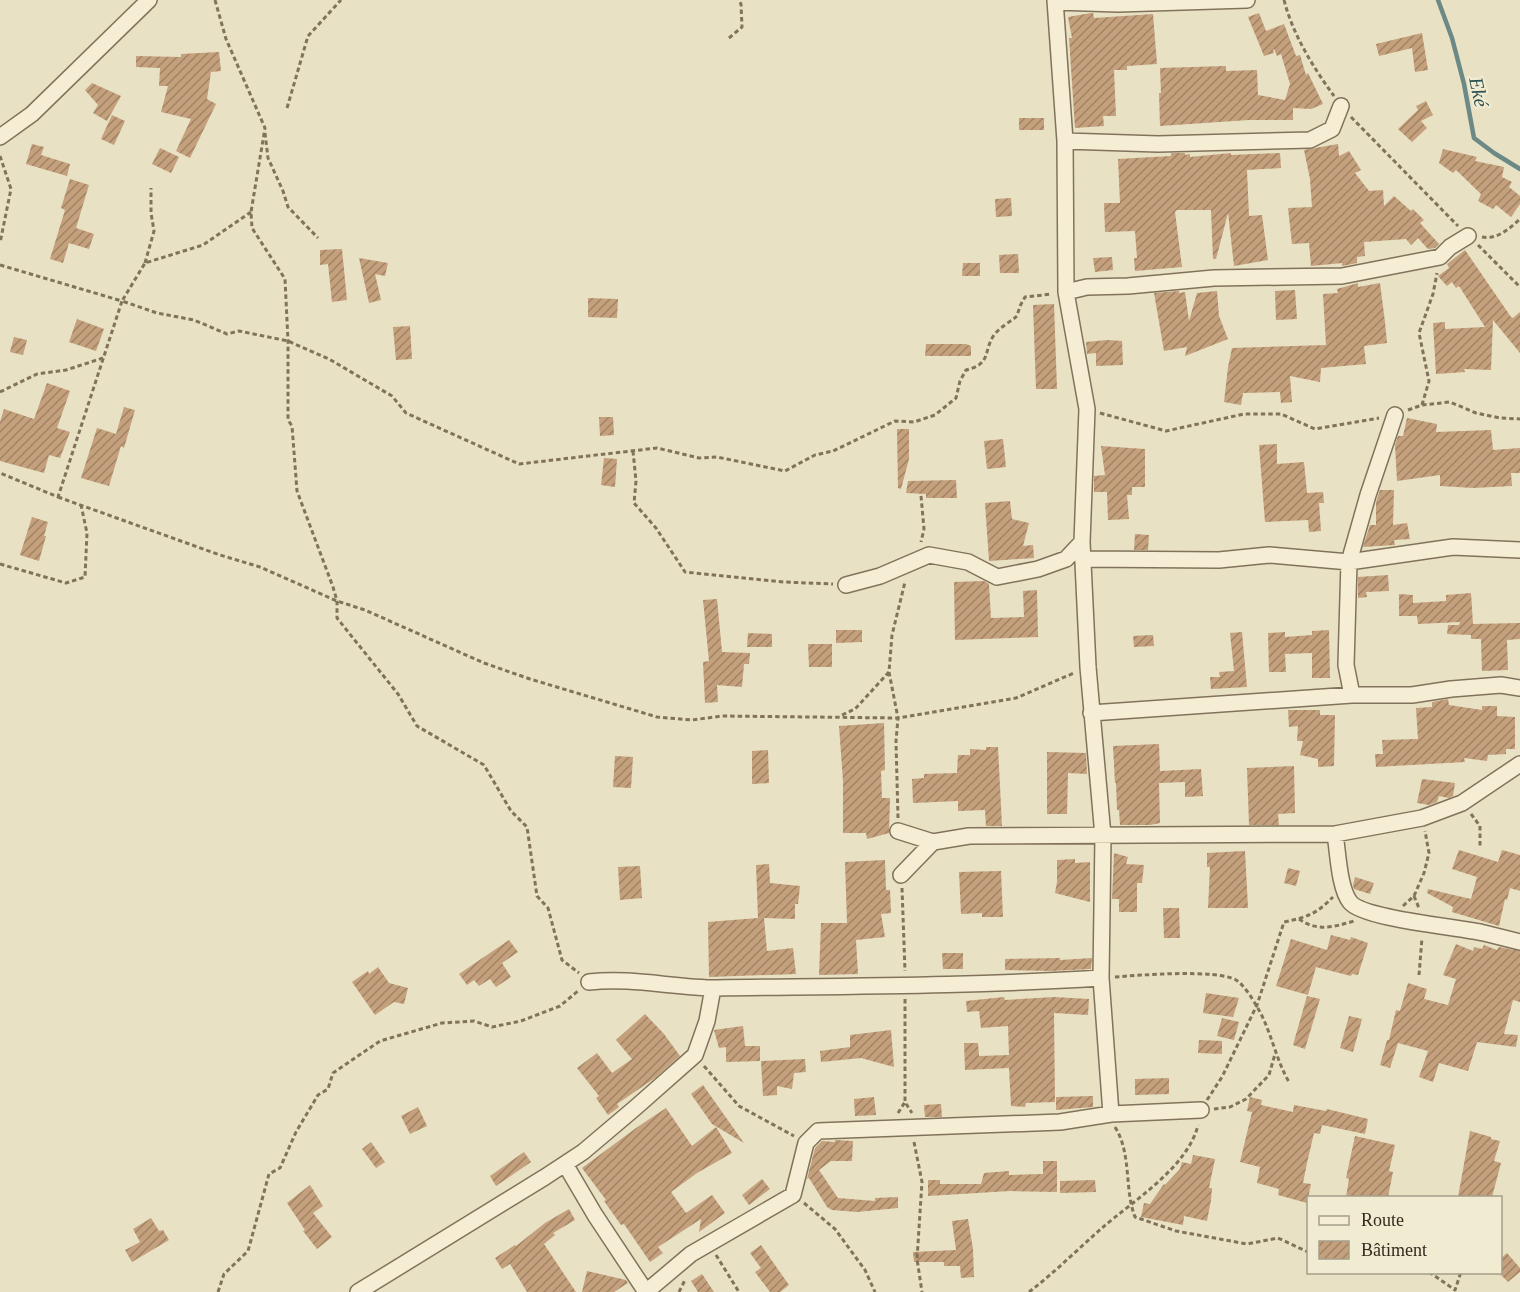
<svg xmlns="http://www.w3.org/2000/svg" width="1520" height="1292" font-family="Georgia,serif">
	<style>
		.lines { fill: none; stroke-linecap: round; stroke-linejoin: round }
		.stream { stroke: #6c8985; stroke-width: 4.5 }
		.building { fill: url(#building-hatch) }
		.street-casing { stroke: #81735b; stroke-width: 18 }
		.path { stroke: #81735b; stroke-width: 3; stroke-dasharray: 4.5 3; stroke-linecap: butt }
		.street { stroke: #f5eed5; stroke-width: 15 }
		.labels { text-anchor: middle; dominant-baseline: central; stroke-width: 4.5; stroke-linejoin: round; paint-order: stroke }
		.water-label { font-size: 20px; font-style: italic; fill: #2f5051; stroke: #f1ebd1 }
	</style>
	<defs>
		<pattern id="building-hatch" width="6" height="6" patternUnits="userSpaceOnUse" patternTransform="scale(1.5)"><rect width="6" height="6" fill="#c4a07c"/><path d="M-1 1l2-2M0 6l6-6M5 7l2-2" fill="none" stroke="#a08365"/></pattern>
	</defs>
	<rect width="100%" height="100%" fill="#e9e1c3"/>
	<g class="lines">
		<path class="stream" d="M1438 0 1452 38 1464 84 1474 138 1494 153 1520 169"/>
	</g>
	<path class="building" d="M1091 13H1093L1094 18 1153 14 1157 64 1127 66V70H1114L1116 116H1103L1104 126 1075 128 1069 38H1072L1068 17Z
		M1259 13 1266 31 1284 24 1296 56 1300 55 1306 75 1308 73 1323 104 1311 109 1293 108V120H1249L1160 126 1159 93H1161L1160 68 1226 66V71L1257 70 1258 95 1285 100 1290 84 1281 54 1277 56 1274 49 1273 50 1274 53 1264 56 1248 17Z
		M1422 33 1428 70 1415 72 1412 48 1379 56 1376 44Z
		M219 52 221 71 211 72 207 99 216 104 190 158 176 151 191 119 161 112 168 86H159L160 68 136 67V56L181 57V54Z
		M92 83 121 96 107 121 93 113 98 105 85 90Z
		M1426 101 1433 115 1421 121 1427 128 1412 142 1398 129 1418 110 1416 106Z
		M112 115 125 121 114 145 101 139Z
		M1019 118H1044V130H1019Z
		M32 144 44 147 41 155 70 164 67 176 26 164Z
		M1338 144 1339 156 1349 151 1361 170 1355 173 1369 191 1383 190 1384 206 1394 196 1411 211 1413 209 1424 220 1420 223 1439 244 1435 248 1428 249 1418 238 1411 245 1406 239 1364 242 1365 256 1357 257V263L1342 266V263L1311 266 1309 243 1292 244 1288 208 1312 207 1310 179 1304 150Z
		M160 148 179 157 171 173 152 164Z
		M1443 149 1477 157 1475 161 1504 167 1502 177 1512 182 1509 187 1520 196V204L1511 217 1496 205 1493 209 1478 201 1481 194 1456 170 1453 173 1439 163Z
		M1171 153H1185V155L1190 154V157L1231 153V155L1280 153 1281 168 1247 170 1249 216 1262 215 1268 260 1234 266 1228 213 1216 259H1213L1211 210H1177L1175 212 1182 267 1135 271 1134 258H1137L1135 231 1105 232 1104 203H1120L1118 159 1171 156Z
		M70 179 89 185 76 228 94 234 89 249 69 243 63 263 50 259 65 210 61 208Z
		M1011 198 1012 216 996 217 995 199Z
		M342 249 347 300 332 302 328 264 320 265V250Z
		M1465 250 1511 317 1513 318 1520 312V353L1493 320 1491 370 1464 369 1465 372 1436 374 1433 323 1445 322V329L1485 327 1459 286 1456 288 1452 282 1447 286 1438 276 1449 268 1447 264Z
		M1018 254 1019 273H1000L999 255Z
		M1112 257 1113 270 1095 272 1093 258Z
		M359 258 388 263 385 276 375 274 381 300 369 303Z
		M963 263H980V276H962Z
		M1358 283V287L1380 283 1385 322 1387 343 1364 346 1366 364 1321 368 1320 382 1290 376 1292 402 1281 403 1280 392 1243 393 1241 405 1224 402 1228 367 1232 348 1326 345 1323 294 1338 293 1337 289Z
		M1295 290 1297 319 1276 320 1275 291Z
		M1179 291V293L1185 292 1189 321 1197 293 1217 291 1219 316 1228 339 1185 356 1187 347 1164 351 1154 293Z
		M588 298 618 299 617 318 588 317Z
		M1054 304 1057 389H1036L1033 305Z
		M77 319 104 329 96 351 69 342Z
		M410 326 412 359 396 360 393 327Z
		M14 337 27 340 23 355 10 352Z
		M1107 340 1122 341 1123 365 1096 366V353L1087 354 1086 342Z
		M926 344H966L971 346V356H925Z
		M47 383 70 391 57 428 70 432 60 458 49 455 44 473 0 461V422L4 409 34 419Z
		M124 407 135 410 124 448 121 446 109 486 81 478 97 428 116 434Z
		M599 417H613L614 435 600 436Z
		M1407 418 1437 424 1436 432 1491 430 1493 450 1520 448V473H1511L1512 486 1473 488 1440 486V475L1397 481 1395 445 1398 436H1403Z
		M897 429H909V459L901 489 898 488Z
		M1003 439 1006 467 987 469 984 441Z
		M1277 444V464L1304 462 1307 493 1323 492 1324 503H1319L1321 531 1309 532 1308 520 1265 522 1259 445Z
		M1101 446 1145 449V487H1132V495H1127L1129 519 1108 520 1107 492H1094V476L1105 475Z
		M604 458 617 459 615 487 601 485Z
		M956 480 957 498H926V494L906 493 908 481Z
		M1380 490H1394L1393 525 1407 523 1410 539 1394 540 1395 545 1363 547 1370 525H1376V502Z
		M1010 501 1012 519 1029 523 1023 546 1033 545 1034 558 989 561 985 503Z
		M32 517 48 522 44 536H46L39 561 20 555Z
		M1135 534 1149 535 1148 550H1134Z
		M1388 575 1389 591 1366 592 1367 597 1358 598V577Z
		M984 581 989 584 991 618 1024 617 1023 591 1037 590 1038 637 955 640 954 582Z
		M1471 593 1473 624 1520 623V639L1507 640 1508 670 1482 671 1481 639H1471V635L1447 634 1448 625H1459L1460 622 1418 624 1417 616H1399V594L1413 595V603L1446 601V595Z
		M717 599 722 652 750 653 749 664H744L742 687 717 685 718 702 705 703 703 662 709 661 703 600Z
		M836 630H862V642L836 643Z
		M1329 630 1330 678H1312V653L1285 654 1286 672H1269L1268 633 1285 632V637L1312 635V631Z
		M1242 632 1247 687 1211 689 1210 677H1220L1219 672 1234 671 1230 633Z
		M748 633 772 634V647H747Z
		M1153 635 1154 646 1134 647 1133 636Z
		M808 644H832V667H809Z
		M1448 699 1449 705 1482 710V706H1497V716L1515 717V749H1506V754L1488 755 1487 761 1464 758 1465 762 1376 767 1375 754H1383L1382 740 1418 739 1416 708 1432 707V702Z
		M1288 710H1320V715H1335L1334 766 1318 767V759L1300 755 1303 741H1297L1298 726 1289 727Z
		M884 723 885 770 881 771 882 798H890L889 833 867 839 866 833H843V781L839 726Z
		M1159 744 1160 771 1201 769 1203 796 1185 797V782L1159 783 1160 823 1150 825H1120L1119 810H1117L1116 783H1115L1113 746Z
		M986 747H998L1002 826H986L985 810 958 811V801L913 803 912 779 924 778V774L957 773 958 755H970V749L986 750Z
		M768 750 769 783 752 784V751Z
		M1047 752 1086 753 1087 774 1068 773 1067 814H1047Z
		M615 756 633 757 631 788 613 787Z
		M1294 766 1295 813 1278 814 1279 825H1249L1247 768Z
		M1422 779 1455 783 1453 796 1449 798 1439 796 1437 802 1429 805 1417 803Z
		M1459 850 1498 862 1502 850 1520 855V891L1510 888 1507 900 1505 899 1499 926 1452 912 1453 907 1427 893 1428 889 1471 899 1477 877 1452 869Z
		M1245 851 1248 908H1208L1210 867H1207V853Z
		M1114 853 1128 857 1126 864 1144 865 1142 883H1137V912H1119V899H1112Z
		M1075 859V863L1090 862V902L1055 893 1057 882V860Z
		M885 860 886 890H890L891 913 881 914 885 937 856 940 858 974 819 975 821 923H847L845 862Z
		M769 864 770 883 800 886 798 904H795V919L764 918 767 951 793 948 796 974 709 977 708 922 758 918 756 865Z
		M640 866 642 898 620 900 618 867Z
		M1288 868 1300 871 1296 886 1284 883Z
		M1001 871 1003 917H982V913L961 914 959 872Z
		M1355 877 1374 883 1370 894 1354 889 1353 885Z
		M1163 908H1179L1180 938H1164Z
		M1331 935 1350 940 1351 937 1368 943 1358 975 1352 974 1351 976 1316 967 1308 995 1276 986 1291 939 1327 950Z
		M509 940 518 952 502 963 511 977 496 987 490 979 479 986 474 980 467 985 459 974Z
		M1456 944 1473 951 1474 947 1482 949 1484 945 1497 950 1499 947 1520 951V1002L1513 1000 1504 1034 1518 1035 1516 1047 1477 1042 1468 1071 1439 1063 1433 1082 1419 1077 1428 1051 1398 1043 1390 1068 1380 1065 1387 1040H1389L1396 1010 1400 1011 1408 983 1427 989 1424 999 1448 1005 1456 979 1443 975Z
		M942 953H963V969H943Z
		M1060 958V960L1092 958 1091 969 1051 971 1005 970V959Z
		M378 967 389 983 408 988 404 1004 394 1002 375 1015 352 982 368 971 369 974Z
		M1206 993 1239 998 1233 1017 1203 1013Z
		M1307 996 1320 999 1305 1049 1293 1045Z
		M1004 997 1005 1000 1054 997 1089 999 1088 1015 1054 1013 1055 1102 1026 1103 1025 1107 1011 1106 1009 1068 965 1070 964 1043H978L979 1056 1009 1055 1008 1026 981 1028 979 1011 967 1012 966 1001Z
		M645 1014 664 1034 680 1056 655 1078 617 1104 619 1107 608 1115 596 1098 599 1096 577 1068 597 1053 612 1073 632 1059 616 1040Z
		M1349 1016 1362 1019 1353 1052 1340 1048Z
		M1222 1018 1239 1022 1234 1040 1217 1036Z
		M743 1026 745 1046H760V1061L726 1062V1047L719 1048 714 1030Z
		M891 1030 894 1067 861 1058 821 1062 820 1051 850 1047V1035Z
		M1199 1040 1222 1041V1054L1198 1053Z
		M805 1059 806 1072 794 1073 792 1089 777 1086V1095L763 1096 761 1061Z
		M1169 1078V1094L1135 1095V1079Z
		M703 1085 744 1143 712 1124 691 1094Z
		M1093 1096V1107L1056 1110V1097Z
		M874 1097 876 1115 855 1116 854 1099Z
		M1250 1097 1262 1100 1261 1105 1293 1112 1294 1105 1326 1111 1327 1109 1368 1119 1365 1134 1322 1125 1320 1134 1314 1133 1307 1163 1303 1183 1311 1184 1307 1203 1278 1195 1279 1189 1257 1183 1260 1167 1240 1162 1252 1112 1247 1111Z
		M941 1104 942 1117H925L924 1105Z
		M418 1107 427 1126 410 1134 401 1116Z
		M666 1108 692 1146 716 1127 732 1153 697 1173 671 1192 686 1213 712 1195 725 1213 699 1232 701 1219 658 1247 663 1253 650 1262 624 1224 621 1225 604 1201 606 1200 582 1168 636 1128Z
		M1470 1131 1491 1137V1139L1500 1141 1494 1161 1501 1163 1492 1197H1458Z
		M1355 1136 1395 1145 1389 1171 1393 1172 1388 1197H1346L1349 1179 1346 1178Z
		M835 1140 853 1141 852 1161H831L819 1170 838 1198 875 1201V1198L898 1197V1208L857 1212 832 1210 827 1207 809 1178 807 1179 815 1148 822 1141 835 1142Z
		M371 1142 385 1162 376 1168 362 1149Z
		M524 1152 531 1162 496 1186 490 1176Z
		M1193 1155 1215 1159 1209 1188H1212L1211 1200 1207 1221 1184 1216 1183 1225 1141 1217 1144 1203 1150 1204 1164 1184 1165 1185 1180 1169 1182 1162 1191 1164Z
		M1043 1161H1057V1192L1010 1191 928 1196V1180H940V1184H981L984 1173 1009 1171V1175L1043 1174Z
		M762 1179 770 1189 749 1205 742 1195Z
		M1095 1180 1096 1192 1060 1193V1181Z
		M310 1185 323 1206 313 1213 332 1237 317 1249 303 1231 305 1230 287 1203Z
		M569 1209 575 1220 553 1233 555 1235 544 1244 576 1292H527L510 1264 502 1269 495 1258 515 1245 516 1246 545 1223Z
		M151 1218 159 1231 163 1230 169 1240 132 1262 125 1250 140 1242 133 1229Z
		M968 1219 973 1249 974 1277 961 1278 960 1266H944V1262H914L913 1252 956 1250 952 1221Z
		M761 1245 789 1285 780 1292H770L755 1272 761 1268 750 1253Z
		M1507 1253 1520 1268V1272L1508 1282 1500 1274V1259Z
		M587 1271 626 1280 628 1283 614 1292H582Z
		M702 1274 714 1292H698L691 1281Z"/>
	<g class="lines">
		<g class="street-casing">
			<path id="street" d="M1055 0 1065 141 1066 292 1087 409 1082 542 1088 667 1103 836 1101 978 1111 1114 1201 1110
				M1055 2 1118 4 1247 0
				M0 137 32 114 149 0
				M1065 141 1158 144 1310 140 1332 129 1341 106
				M1066 292 1087 287 1128 286 1214 278 1342 276 1440 257 1450 247 1468 236
				M1083 559 1219 560 1269 555 1349 562 1453 547 1520 550
				M846 585 880 576 929 555 968 562 997 577 1038 569 1066 559 1082 542
				M1352 695 1346 665 1349 562 1368 495 1395 415
				M1091 713 1352 695H1412L1451 689 1501 685 1520 688
				M898 831 933 842
				M1335 834C1338 852 1339 888 1350 902 1363 919 1459 927 1484 933 1496 936 1508 939 1520 942
				M901 875 933 842 969 836 1335 834 1422 818 1462 803 1520 764
				M589 982C632 977 674 988 717 988 845 986 973 986 1101 978
				M565 1164 595 1215 646 1292
				M358 1292 545 1177 583 1152 635 1108 695 1055 707 1021 713 988
				M646 1292 691 1254 793 1195 806 1143 818 1131 1060 1122 1111 1114"/>
		</g>
		<path class="path" d="M215 0 226 39 265 128 251 212 252 228 285 279 288 341V420L292 426 297 491 333 587 337 601V618L398 694 417 726 484 765 511 811 527 827 537 896 548 908 562 960 579 973
			M1284 0C1293 35 1313 67 1334 96
			M729 38 742 27 741 4 738 0
			M287 108 308 36 341 0
			M1351 117 1458 226
			M265 133 268 158 283 191 288 207 318 238
			M0 156 11 189 0 243
			M251 212 203 245 145 263 122 301 157 313 194 320 227 334 239 331 288 341 329 359 392 396 406 413 519 464 657 448 699 458 717 457 785 471 815 455 833 451 895 421 914 422 935 415 956 398 960 381 966 370C992 364 983 351 994 335 1000 327 1010 322 1017 316L1020 306 1025 297 1052 294
			M1482 237C1497 240 1509 229 1520 219
			M1478 245 1520 287
			M145 263 154 231 151 213V188
			M0 265 122 301 58 497 0 473
			M0 392 37 374 66 370 103 358
			M1422 405 1429 381 1419 333 1433 294 1437 273
			M1408 410 1422 405 1450 402 1476 413 1500 418 1520 419
			M1100 413 1166 431 1244 414H1281L1315 429 1379 418
			M633 451 636 481 634 503 656 528 685 572 784 582 833 584
			M921 496 924 529 921 542
			M58 497 220 555 260 567 337 601 365 610 484 663 530 679 657 717 692 720 722 716 898 718 1016 698 1074 673
			M0 564 66 583 85 577 87 533 81 505
			M842 715 855 709 889 672
			M1471 814 1480 826V846
			M898 818 896 741 898 718 889 672 892 635 905 582
			M902 888 905 971
			M1414 896 1419 908
			M1403 906 1414 896 1424 873 1429 853 1425 831
			M1299 919C1317 932 1334 927 1354 921
			M1419 975 1422 938
			M1115 977C1139 975 1217 969 1236 980 1243 984 1252 998 1256 1005 1271 1029 1275 1058 1289 1082
			M905 999V1102L912 1113
			M704 1066 739 1106 794 1136
			M1207 1100 1222 1077 1257 1005 1284 922C1308 917 1316 914 1333 897
			M1214 1109 1230 1107 1246 1099 1269 1075 1275 1054
			M898 1113 905 1102
			M1115 1127C1132 1154 1124 1189 1135 1217L1176 1231 1247 1244 1278 1238 1308 1252
			M914 1142 922 1182 917 1259 922 1292
			M804 1203 835 1229 865 1270 875 1292
			M716 1255 739 1292
			M1429 1272 1455 1290 1461 1272
			M218 1292 224 1274 248 1251 269 1174 280 1168 296 1132 318 1095 328 1089 333 1073 380 1041 442 1023 474 1021 492 1027 521 1021 560 1006 578 991
			M679 1292 685 1280
			M1029 1292C1054 1273 1078 1249 1102 1228 1133 1201 1188 1167 1198 1125"/>
		<use href="#street" class="street"/>
	</g>
	<g class="labels">
		<g class="water-label">
			<text transform="translate(1479 92) rotate(78)">Eké</text>
		</g>
	</g>
	<rect x="1307" y="1196" width="195" height="78" fill="#f1ebd1" stroke="#a59e89" stroke-width="1.5"/>
	<rect x="1319" y="1216" width="30" height="9" fill="#f5eed5" stroke="#a59e89" stroke-width="1.5"/>
	<text x="1361" y="1226" font-size="18" fill="#332a1e">Route</text>
	<rect x="1319" y="1241" width="30" height="18" fill="url(#building-hatch)" stroke="#a59e89" stroke-width="1.5"/>
	<text x="1361" y="1256" font-size="18" fill="#332a1e">Bâtiment</text>
</svg>
